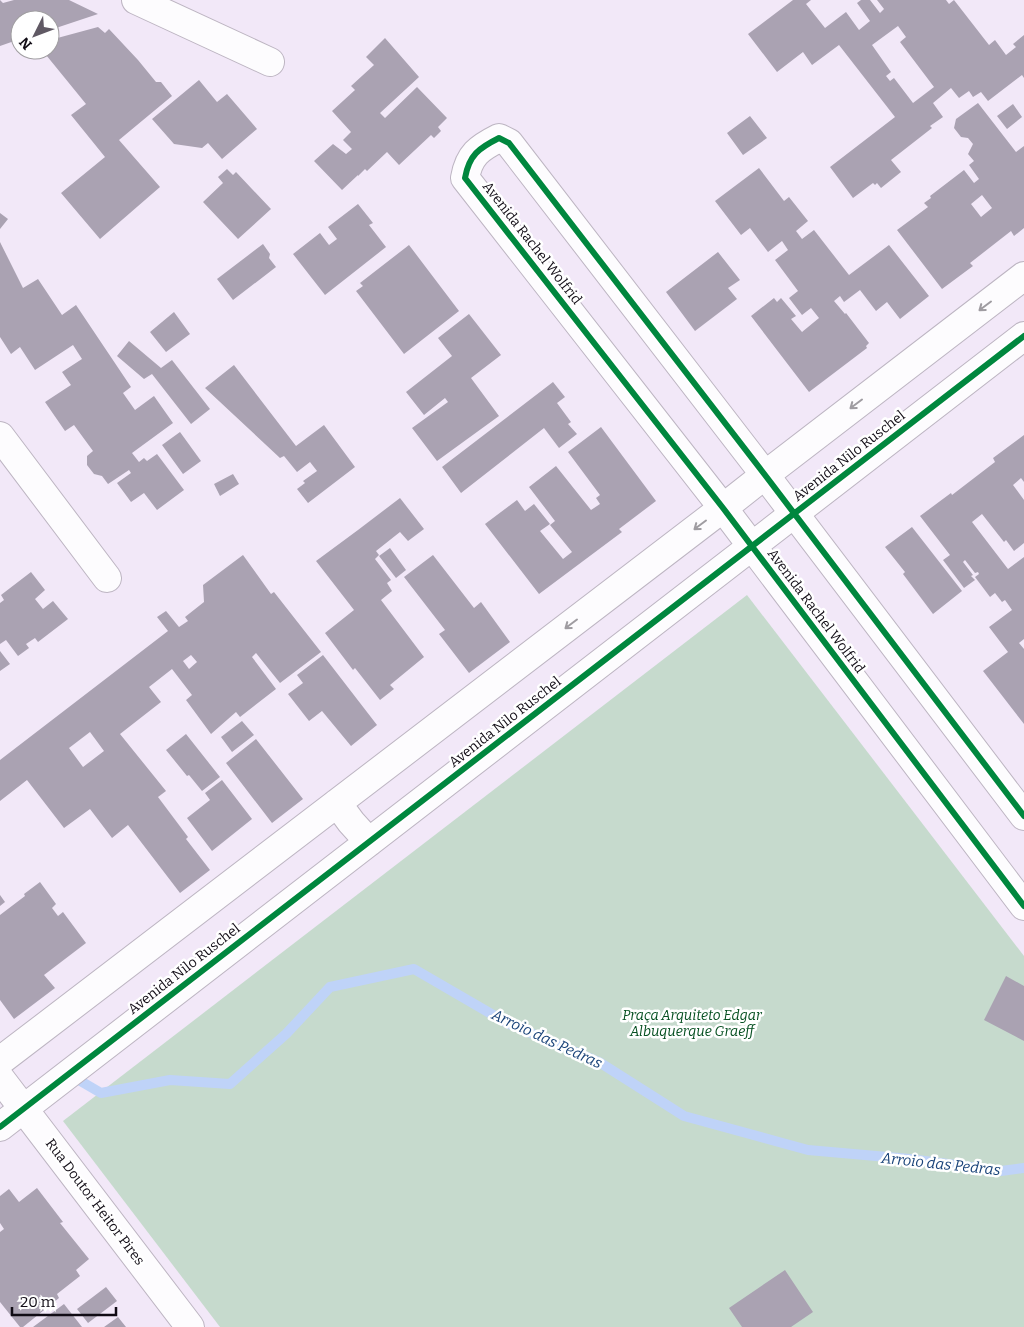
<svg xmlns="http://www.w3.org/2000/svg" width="1024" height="1327" font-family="Bitter,serif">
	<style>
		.green { fill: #c6dacd }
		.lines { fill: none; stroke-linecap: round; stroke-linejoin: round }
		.stream { stroke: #bfd3f8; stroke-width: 10 }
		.building { fill: #aaa2b2; fill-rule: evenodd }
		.minor-casing { stroke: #bdb5c2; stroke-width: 30 }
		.tertiary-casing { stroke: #bdb5c2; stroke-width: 30 }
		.minor { stroke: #fdfcfe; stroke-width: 28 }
		.tertiary { stroke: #fdfcfe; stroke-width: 28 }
		.cycleway-casing { stroke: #fff; stroke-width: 9 }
		.cycleway { stroke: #00873e; stroke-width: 6 }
		.oneway { stroke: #9f9ca1 }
		.labels { text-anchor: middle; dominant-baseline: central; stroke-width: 5; stroke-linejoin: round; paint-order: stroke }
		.street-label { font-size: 14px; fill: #110c15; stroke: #fff }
		.park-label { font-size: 14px; font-style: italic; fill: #065021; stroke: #fff }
		.water-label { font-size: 15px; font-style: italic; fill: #194379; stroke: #fff }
	</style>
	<rect width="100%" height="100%" fill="#f2e8f8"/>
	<path class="green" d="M747 595 1024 956V1327H220L63 1121Z"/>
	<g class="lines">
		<path class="stream" d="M77 1079 101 1093 170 1080 230 1084 286 1034 330 987 414 969 507 1023 599 1062 684 1116 808 1150 910 1159 1001 1171 1024 1168"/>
	</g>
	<path class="building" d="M0 0 3 3 14 0H69L98 14 50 30V20H20V39L0 46Z
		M793 0H811L806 4 825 28 846 12 859 30 870 21 857 3 861 0H870L880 13 884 9 877 0H946L949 4 954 0 989 45 995 40 1006 55 1016 47 1013 44 1024 35V78L1022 75 988 101 981 92 973 97 969 91 959 98 951 88 933 103 943 117 930 126 932 128 891 160 901 172 881 188 877 183 875 185 873 183 853 198 830 167 895 117 839 45 812 65 803 52 777 72 748 34ZM898 26 906 37 900 42 934 87 913 103 894 78 890 81 886 76 891 72 872 45Z
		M98 27 105 33 109 29 138 60 156 82H161L172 96 119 140 160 187 100 239 61 193 105 157 71 115 86 104 42 50H50V40Z
		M385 38 419 77 380 113 385 118 417 87 447 118 438 127 441 131 434 138 431 135 399 165 387 152 367 171 365 169 358 176V175L342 190 314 161 333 144 346 154 352 149 343 140 351 132 332 111 355 90 351 86 374 65 366 57Z
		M199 80 217 102 227 94 257 129 222 159 208 143 202 148 174 144 152 119Z
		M978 103 1016 152 1024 146V228L1014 236 1011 231 970 263 973 266 942 289 897 230 928 207 924 203 931 198 930 196 964 170 974 183 979 179 969 165 974 161 968 154 973 144 968 138 961 137 954 128 956 119ZM982 195 992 208 981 217 971 204Z
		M1013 104 1022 117 1007 129 997 116Z
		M750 116 767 138 743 155 727 133Z
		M759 168 784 201 789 197 808 221 796 231 802 239 814 230 849 275 889 245 929 296 900 319 887 302 876 311 860 290 844 302 840 296 834 301 845 314 846 313 869 343 866 346 867 348 809 392 751 316 774 298 777 302 781 298 796 316 791 319 802 332 819 318 811 308 802 315 789 298 798 291 775 260 788 250 782 241 768 252 750 228 741 235 715 201Z
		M227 169 233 175 236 172 271 209 238 239 203 202 223 183 218 177Z
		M358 204 373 223 369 225 386 247 325 295 293 254 320 233 329 245 337 239 328 227Z
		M0 213 8 219 0 229Z
		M0 242 23 288 38 279 62 315 76 305 131 387 123 393 135 410 154 396 173 423 132 453 139 462 144 458 147 461 157 454 184 490 157 510 144 493 131 502 117 483 131 473 129 470 108 484 102 476 94 474 87 465V456L93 451 74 425 65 431 45 402 71 385 62 372 82 359 73 345 35 370 20 347 11 354 0 337Z
		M263 244 270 254 269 258 276 267 233 300 217 279Z
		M409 245 459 311 404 354 356 291 363 286 360 283Z
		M718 252 740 280 728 288 737 299 695 331 666 292Z
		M174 312 190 334 166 352 150 332Z
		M469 314 501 355 471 378 499 416 437 461 412 428 448 402 445 398 424 415 406 392 452 356 438 338Z
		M129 341 161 368 172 360 210 409 191 424 152 374 144 379 117 356Z
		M234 365 296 446 324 425 355 467 308 503 297 489 305 483 303 481 317 471 310 462 297 472 284 456 280 458 205 388Z
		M553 382 565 397 557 403 571 422 568 424 577 434 559 448 544 428 461 493 442 467Z
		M601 427 656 501 619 529 622 532 539 594 485 524 517 500 525 511 534 504 550 524 540 531 563 559 572 552 550 525 555 521 529 487 556 466 591 510 600 504 596 498 600 495 568 452Z
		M180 432 201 461 183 474 162 445Z
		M1024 435V482L1021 478 1013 485 1024 500V543L1014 551 1006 540 1004 542 982 514 972 522 1008 569 1024 557V639L1019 643 1024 649V724L983 671 1008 652 989 627 1012 610 1005 600 1002 602 995 593 990 597 975 577 979 574 978 572 975 573 965 560 963 562 973 575 971 576 975 580 964 588 943 560 950 555 920 516 951 493 952 495 995 462 993 458Z
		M233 474 239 484 220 496 214 484Z
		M400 498 424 529 408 541 400 532 376 551 379 555 375 559 391 580 387 583 392 591 381 600 424 657 390 685 394 689 380 700 355 668 353 670 325 633 354 610 316 561 358 530Z
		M912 527 962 591 933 614 903 574 905 572 885 547Z
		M390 548 406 570 396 578 379 556Z
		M243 555 271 594 274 592 321 652 280 683 256 653 252 657 276 689 240 717 236 712 211 734 186 700 192 695 172 669 149 687 161 702 120 734 166 791 158 797 188 837 186 839 210 870 180 893 128 825 112 838 90 809 64 828 27 780 0 801V760L168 631 157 617 166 611 179 627 188 621 185 617 204 602 203 585ZM191 655 197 662 189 669 183 661ZM90 732 104 751 83 767 69 748Z
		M433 555 474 608 481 602 510 642 469 673 439 634 445 630 404 577Z
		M31 572 45 590 35 599 43 609 53 601 68 619 38 642 35 638 26 644 29 648 18 656 6 640 0 644V603L4 600 1 595Z
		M0 651 10 664 0 671Z
		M323 655 377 725 351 746 322 711 309 721 288 694 303 683 297 675Z
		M242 721 254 735 232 752 221 737Z
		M186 734 220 777 202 791 189 775 187 776 166 750Z
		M256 739 303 799 272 823 226 763Z
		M222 780 252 819 212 851 187 818 210 800 205 793Z
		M40 882 56 904 52 908 58 916 63 912 86 943 44 975 55 988 14 1019 0 1000V915L25 896 24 894Z
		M0 895 5 902 0 906Z
		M1006 976 1024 986V1041L984 1020Z
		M37 1188 63 1222 60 1223 89 1259 76 1270 80 1276 57 1294 59 1298 23 1327H20L0 1302V1232L4 1229 0 1223V1196L9 1189 19 1202Z
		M785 1270 813 1312 791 1327H742L729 1308Z
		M106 1287 117 1301 88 1323 77 1309Z
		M64 1304 82 1327H33Z
		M118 1317 126 1327H104Z"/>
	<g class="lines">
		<g class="minor-casing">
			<path id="minor" d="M136 0 270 62
				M0 436 107 578
				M1024 816 765 475 509 143 499 138C479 148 469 155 465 178L723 508 1024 906
				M0 1078 190 1327"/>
		</g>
		<g class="tertiary-casing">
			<path id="tertiary" d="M337 803 351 822 369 842
				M0 1061 723 508 765 475 1024 276
				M0 1127 1024 336"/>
		</g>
		<use href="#minor" class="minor"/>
		<use href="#tertiary" class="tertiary"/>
		<g class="cycleway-casing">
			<path id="cycleway" d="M1024 816 765 475 509 143 499 138C479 148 469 155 465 178L723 508 1024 906
				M0 1127 1024 336"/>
		</g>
		<use href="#cycleway" class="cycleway"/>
	</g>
	<defs><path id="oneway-shaft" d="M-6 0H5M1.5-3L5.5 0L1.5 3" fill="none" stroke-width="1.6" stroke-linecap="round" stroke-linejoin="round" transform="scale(1.25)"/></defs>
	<g class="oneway">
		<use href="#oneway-shaft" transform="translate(985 306) rotate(143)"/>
		<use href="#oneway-shaft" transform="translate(856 404) rotate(143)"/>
		<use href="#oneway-shaft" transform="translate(700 525) rotate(143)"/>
		<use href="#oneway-shaft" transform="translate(571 624) rotate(143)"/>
	</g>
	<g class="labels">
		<g class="street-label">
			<text transform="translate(532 243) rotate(52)">Avenida Rachel Wolfrid</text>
			<text transform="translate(849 456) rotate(-38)">Avenida Nilo Ruschel</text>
			<text transform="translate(816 611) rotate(53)">Avenida Rachel Wolfrid</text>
			<text transform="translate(505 722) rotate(-38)">Avenida Nilo Ruschel</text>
			<text transform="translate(184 969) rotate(-38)">Avenida Nilo Ruschel</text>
			<text transform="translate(95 1202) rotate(53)">Rua Doutor Heitor Pires</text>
		</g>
		<g class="park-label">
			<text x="692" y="1015">Praça Arquiteto Edgar<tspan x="692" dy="16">Albuquerque Graeff</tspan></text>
		</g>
		<g class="water-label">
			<text transform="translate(547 1039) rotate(25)">Arroio das Pedras</text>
			<text transform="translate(941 1164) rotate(6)">Arroio das Pedras</text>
		</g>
	</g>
	<g transform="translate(35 35) rotate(228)"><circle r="24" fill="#ffffff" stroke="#a09ea1"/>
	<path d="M0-4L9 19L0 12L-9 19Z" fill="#605964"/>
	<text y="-8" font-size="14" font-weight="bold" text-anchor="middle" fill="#110c15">N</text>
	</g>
	<path d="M12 1307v8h104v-8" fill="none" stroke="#110c15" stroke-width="2.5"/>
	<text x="20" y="1307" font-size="15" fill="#110c15" stroke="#ffffff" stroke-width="4" paint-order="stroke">20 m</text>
</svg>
